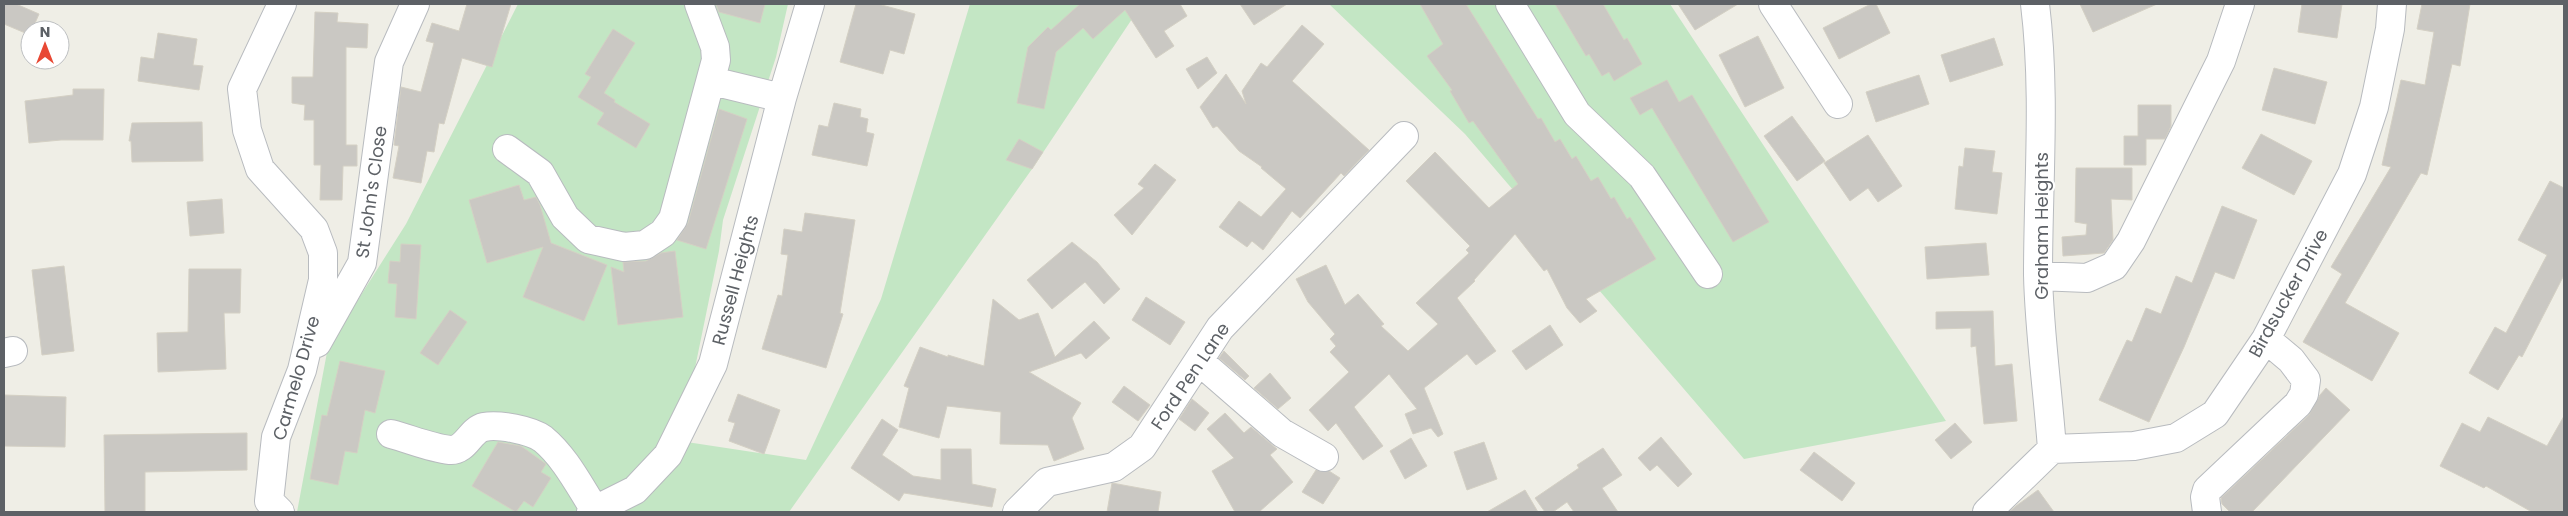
<svg xmlns="http://www.w3.org/2000/svg" width="2568" height="516" font-family="Poppins,sans-serif">
	<style>
		.green { fill: #c3e6c4 }
		.building { fill: #cac8c3; stroke: #d4d0c4 }
		.lines { fill: none; stroke-linecap: round; stroke-linejoin: round }
		.minor-casing { stroke: #b8bbbf; stroke-width: 30 }
		.minor { stroke: #fff; stroke-width: 28 }
		.labels { text-anchor: middle; dominant-baseline: central; stroke-width: 4.5; stroke-linejoin: round; paint-order: stroke }
		.street-label { font-size: 18px; fill: #5d6166; stroke: #fff }
	</style>
	<rect width="100%" height="100%" fill="#efeee6"/>
	<path class="green" d="M518 4H788L776 57 723 220 719 251 680 441 806 460 881 299 970 4H1142L1032 169 789 512H297L328 347 406 224Z
		M1329 4H1670L1946 421 1744 459 1465 134Z"/>
	<path class="building" d="M4 4H16L39 14 32 30H30V35L4 24Z
		M467 4H511L492 67 462 58 444 124 439 123 434 152 427 151 421 183 393 178 399 146 394 145 401 87 421 92 434 43 426 41 432 23 459 31Z
		M716 4H765L760 23 719 12Z
		M856 4H878L915 14 904 54 890 50 883 74 840 62Z
		M1080 4H1180L1187 16 1164 31 1174 46 1156 58 1125 10 1093 39 1083 28 1056 52 1044 109 1017 103 1028 47 1048 27 1051 30Z
		M1240 4H1287L1254 25Z
		M1420 4H1466L1538 119 1541 118 1555 142 1560 139 1572 159 1576 156 1591 181 1598 177 1611 199 1614 197 1627 219 1630 217 1656 259 1586 299 1597 311 1580 323 1567 308 1547 269 1544 271 1515 234 1474 280 1475 281 1457 298 1496 351 1476 365 1467 354 1424 388 1443 434 1438 437 1431 428 1413 434 1405 414 1417 409 1389 374 1354 407 1383 446 1363 460 1336 423 1328 431 1309 410 1349 372 1330 352 1336 346 1330 339 1335 334 1308 302 1296 279 1326 265 1345 305 1358 294 1384 324 1381 326 1408 351 1438 324 1416 303 1469 253 1466 250 1470 246 1406 181 1435 152 1489 208 1518 184 1473 121 1469 123 1450 91 1452 90 1427 56 1443 44Z
		M1555 4H1603L1624 40 1627 38 1642 64 1614 81 1609 72 1602 76 1589 54 1586 56Z
		M1678 4H1738L1695 30Z
		M1871 4H1876L1890 33 1839 59 1823 28Z
		M2080 4H2157L2093 32Z
		M2302 4H2342L2337 38 2298 32Z
		M2422 4H2470L2460 66 2452 64 2427 175 2421 173 2345 303 2399 333 2372 381 2303 342 2342 274 2331 267 2391 167 2382 165 2401 80 2425 85 2434 32 2417 29Z
		M315 12 338 13 337 22 368 24 367 48 346 47V145H357V166H343L342 200H320L321 165H314V120H304L305 105 292 103V77H313Z
		M1302 25 1324 44 1292 81 1369 150 1344 176 1341 173 1300 218 1292 211 1263 250 1252 241 1247 247 1219 227 1239 201 1261 217 1286 189 1261 168 1262 167 1239 151 1217 126 1213 128 1200 107 1226 74 1246 104 1242 91 1261 63 1267 67Z
		M613 29 635 43 604 93 615 100 614 102 650 124 636 148 597 124 604 113 578 97 591 77 585 74Z
		M158 33 197 39 193 65 203 66 199 90 138 81 141 57 154 59Z
		M1758 36 1784 88 1745 107 1719 55Z
		M1994 38 2003 65 1950 82 1941 55Z
		M1207 57 1217 73 1198 89 1186 69Z
		M2274 68 2327 82 2315 124 2262 110Z
		M1919 75 1929 104 1876 122 1866 92Z
		M1667 80 1679 102 1692 95 1769 222 1733 242 1652 108 1640 115 1630 98Z
		M73 89H104L103 140H61L29 143 25 101 73 95Z
		M834 103 861 109 860 117 868 119 866 132 874 134 867 166 812 155 819 125 828 127Z
		M2138 105H2171V126L2165 139H2146V165H2124V136H2138Z
		M719 109 747 119 706 249 677 240 688 223Z
		M1792 116 1825 161 1797 181 1764 136Z
		M202 122 203 161 132 162 131 141H129L132 123Z
		M2261 134 2312 161 2294 195 2242 168Z
		M1868 135 1902 186 1878 202 1868 188 1850 201 1824 163Z
		M1019 139 1043 152 1032 169 1006 160Z
		M1965 148 1995 151 1992 172 2002 173 1997 214 1955 209 1959 166 1963 167Z
		M1155 164 1176 180 1132 235 1114 215 1144 188 1138 184Z
		M2076 168H2132V200L2111 199 2113 240 2104 253 2063 256 2062 237 2086 235 2087 224 2075 222Z
		M2550 181 2564 188V275L2522 357 2519 355 2498 390 2469 373 2495 327 2506 333 2547 255 2518 240Z
		M519 185 524 200 536 197 540 205 551 243 607 265 584 321 523 297 543 247 487 263 469 200Z
		M222 199 224 233 190 236 187 202Z
		M2222 206 2257 220 2234 279 2215 272 2184 347 2149 422 2099 400 2127 340 2132 342 2146 308 2161 314 2176 276 2192 283Z
		M805 213 855 220 840 313 843 314 826 368 762 349 778 295 782 296 788 255 781 254 784 229 802 232Z
		M1072 242 1097 262 1120 289 1104 304 1085 282 1052 309 1027 280Z
		M1986 243 1989 275 1927 279 1925 247Z
		M401 244 421 245 416 319 395 317 397 284 388 283 390 261 400 262Z
		M675 251 683 317 618 325 611 267 624 272 623 262 646 261 661 253Z
		M64 266 74 351 42 355 32 270Z
		M189 269H241L240 313H224L226 369 158 372 157 333 188 332Z
		M1146 297 1185 322 1170 345 1132 320Z
		M993 299 1019 320 1038 313 1055 357 1094 321 1110 338 1086 359 1081 353 1029 372 1081 403 1072 418 1084 449 1054 461 1048 445 1000 444 1001 412 947 406 939 438 899 427 909 388 904 386 920 347 948 357V355L984 366Z
		M450 310 467 322 438 365 420 353Z
		M1993 311 1995 366 2012 364 2017 421 1984 424 1976 346 1971 347V328L1936 329V312Z
		M1550 325 1563 345 1526 370 1512 351Z
		M1224 351 1249 376 1245 380 1219 358Z
		M340 361 385 371 375 413 365 410 357 453 345 451 338 485 310 479 322 415 327 416Z
		M1270 373 1291 398 1278 409 1254 388Z
		M1124 386 1150 405 1138 421 1112 402Z
		M2326 388 2350 410 2252 512H2230L2222 504 2221 498 2309 415 2320 395Z
		M738 394 780 410 764 454 729 441 735 423 728 421Z
		M4 395 66 397 65 447 4 446Z
		M1192 399 1209 413 1195 431 1179 419Z
		M1225 413 1244 433 1251 427 1277 449 1270 455 1293 482 1259 512H1235L1212 471 1234 458 1207 429Z
		M2564 416V512H2532L2486 486 2484 488 2440 466 2462 423 2480 432 2488 417 2547 446Z
		M882 419 898 430 882 455 913 476 941 480V449H971L972 484 996 489 992 507 904 493 899 501 851 468Z
		M1955 423 1972 442 1951 459 1935 440Z
		M247 433V470L145 472V512H105L104 435Z
		M1661 437 1692 474 1678 487 1657 465 1650 471 1638 458Z
		M1411 438 1427 466 1405 479 1390 451Z
		M498 442 521 446 546 464 541 472 551 478 533 507 524 501 516 512 472 486Z
		M1484 442 1497 479 1467 490 1454 452Z
		M1603 448 1622 475 1602 488 1618 512H1574L1567 502 1553 512H1545L1535 498 1579 468 1577 465Z
		M1814 452 1855 483 1842 501 1800 470Z
		M1316 470 1329 471 1340 478 1323 504 1302 492Z
		M1112 483 1161 492 1158 512H1107Z
		M1525 490 1538 512H1487Z
		M2038 490 2054 512H2009L2016 506Z"/>
	<g class="lines">
		<g class="minor-casing">
			<path id="minor" d="M1510 4 1577 114 1642 176 1708 274
				M1773 4 1838 104
				M2035 4C2046 93 2038 184 2038 274 2039 330 2048 392 2052 449
				M712 81 782 98
				M507 149 540 173 565 217 588 239 624 247 645 245 663 233 673 219 716 60 715 47 699 4
				M2038 276 2087 278 2114 266 2131 241 2221 61 2240 4
				M317 343 362 263 389 62 415 4
				M4 353 13 351
				M1199 361 1282 433 1324 457
				M391 434C410 439 431 448 450 450 466 451 470 430 484 427 498 424 531 430 543 439 565 457 580 487 595 510
				M2052 449 2134 446 2176 438 2215 414 2266 339 2352 174 2374 107 2390 29 2392 4
				M280 512 269 501 276 437 302 370 323 280V253L314 229 260 169 247 130 242 89 282 4
				M591 512 635 490 668 455 713 364 782 98 810 4
				M1017 512 1047 482 1114 467 1142 447 1220 328 1404 136
				M1987 512 2052 449
				M2207 512 2205 497 2207 490 2298 404 2304 394 2306 380 2291 360 2266 339"/>
		</g>
		<use href="#minor" class="minor"/>
	</g>
	<g class="labels">
		<g class="street-label">
			<text transform="translate(371 192) rotate(-82)">St John's Close</text>
			<text transform="translate(2041 226) rotate(-90)">Graham Heights</text>
			<text transform="translate(735 280) rotate(-75)">Russell Heights</text>
			<text transform="translate(2288 293) rotate(-61)">Birdsucker Drive</text>
			<text transform="translate(1190 376) rotate(-56)">Ford Pen Lane</text>
			<text transform="translate(296 378) rotate(-74)">Carmelo Drive</text>
		</g>
	</g>
	<rect width="2568" height="516" fill="none" stroke="#5d6166" stroke-width="10"/>
	<g transform="translate(45 45)"><circle r="24" fill="#ffffff" stroke="#bec0c2"/>
	<path d="M0-4L9 19L0 12L-9 19Z" fill="#e84833"/>
	<text y="-8" font-size="14" font-weight="bold" text-anchor="middle" fill="#5d6166">N</text>
	</g>
</svg>
